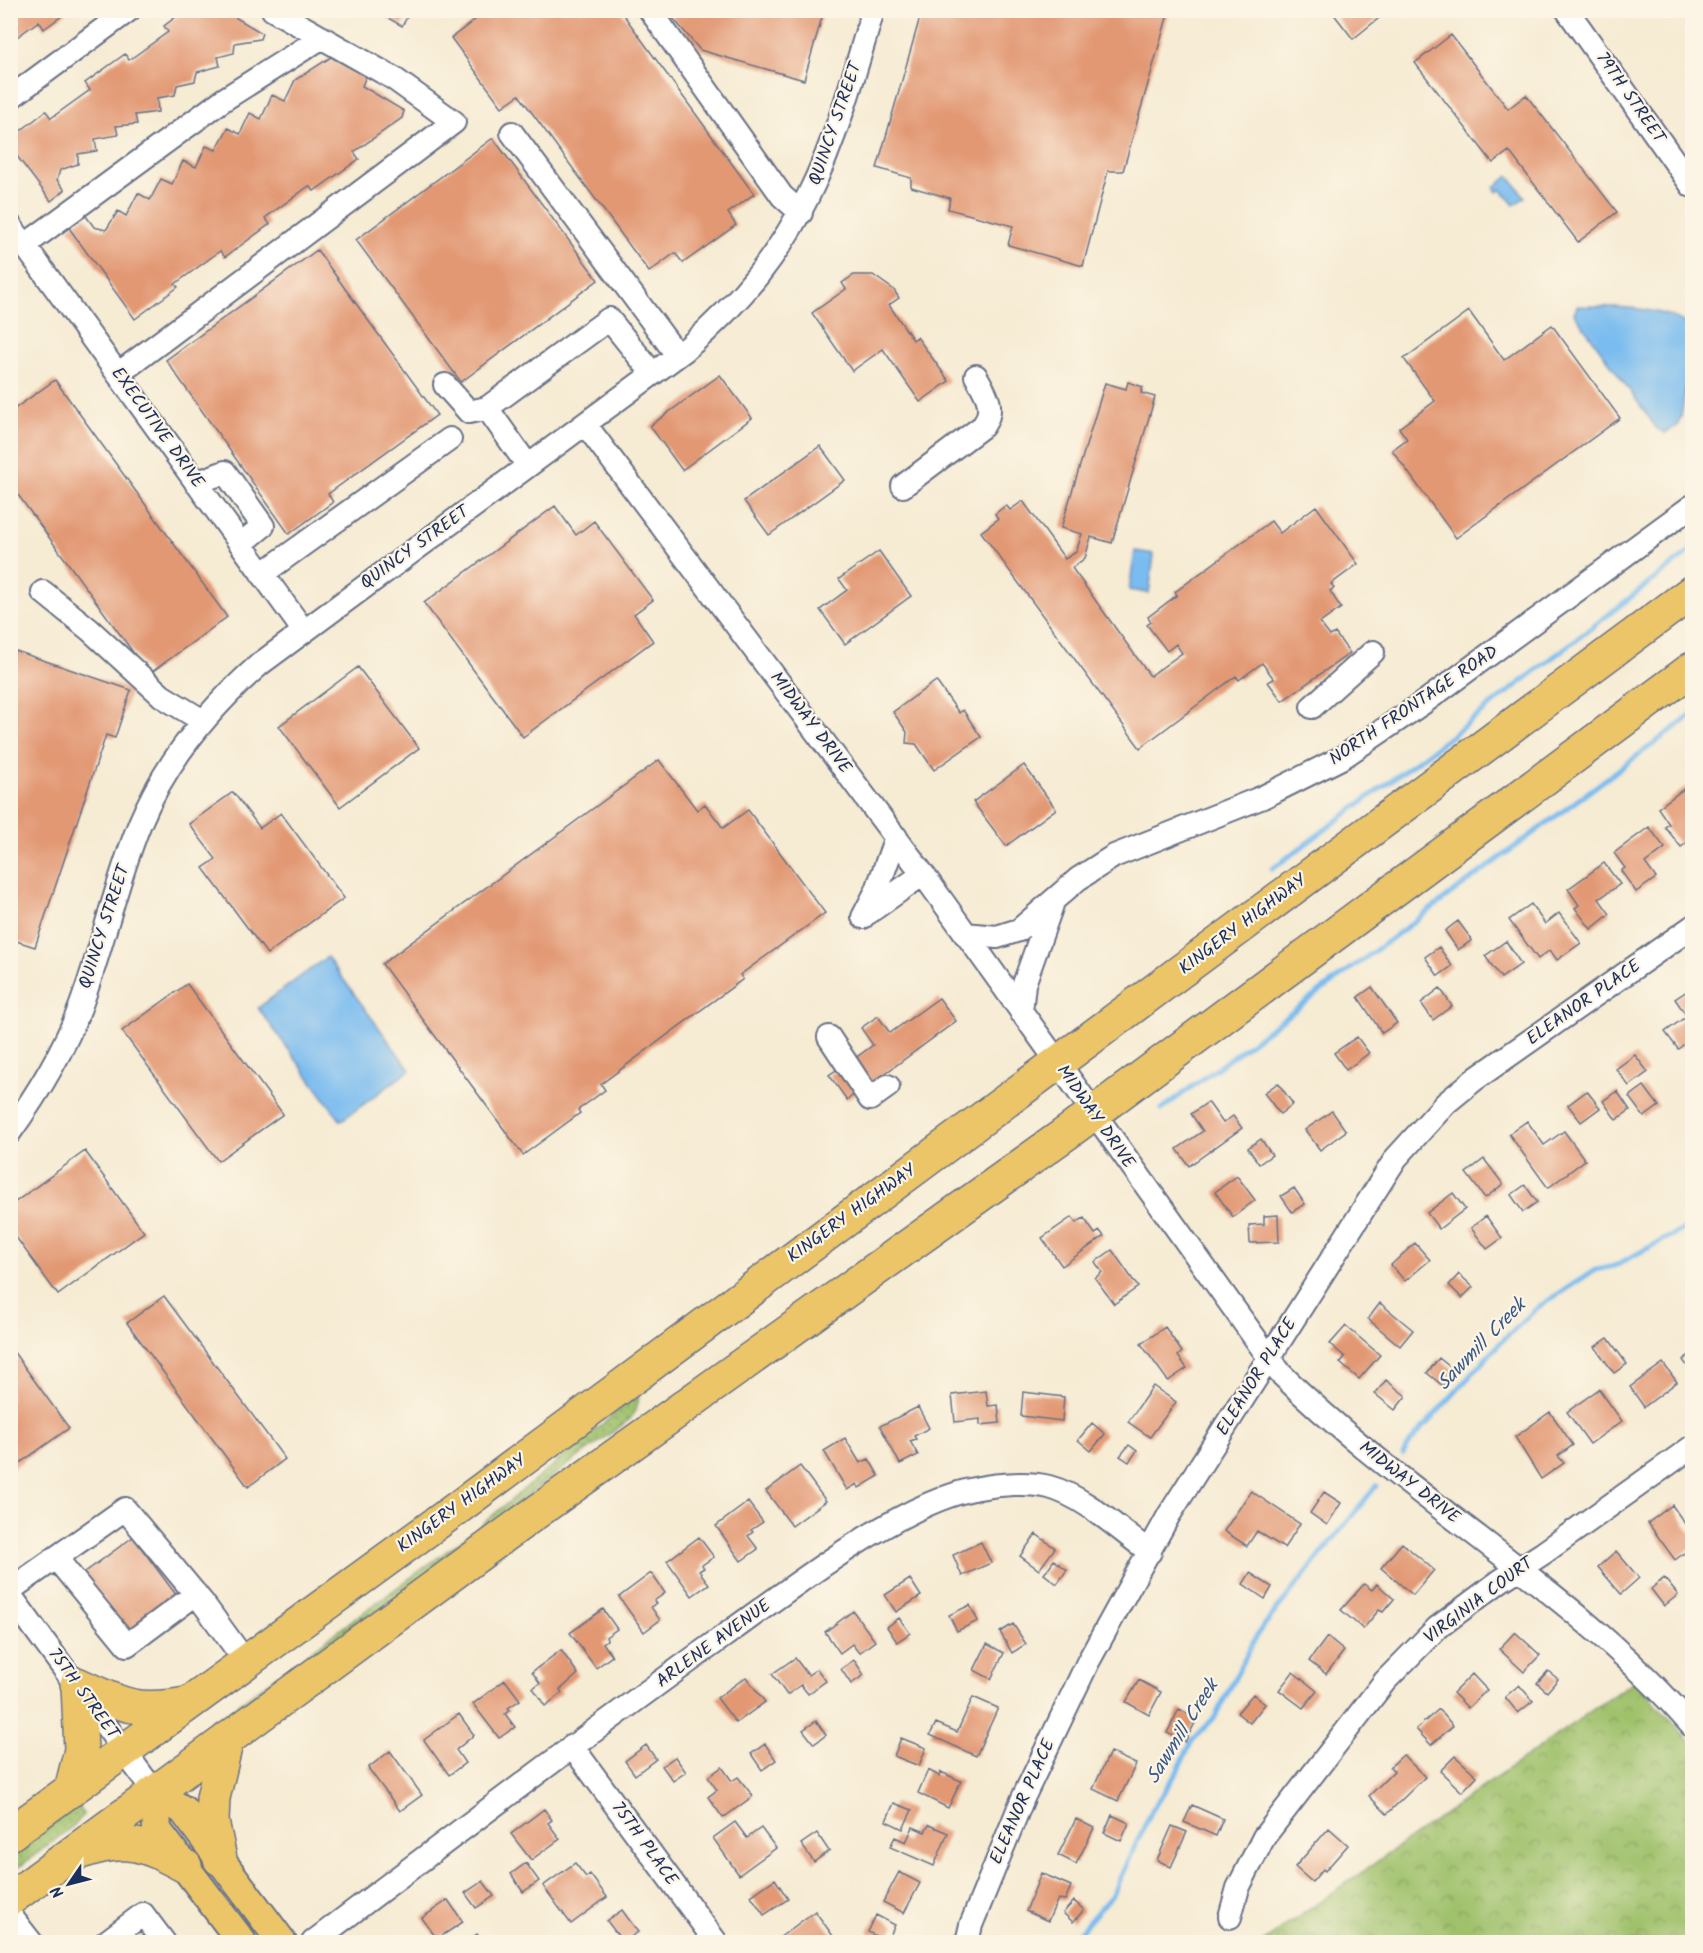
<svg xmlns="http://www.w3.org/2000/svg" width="1703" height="1953" font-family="Kalam,sans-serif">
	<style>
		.grass { fill: url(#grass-dots); stroke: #5d7864; stroke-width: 1.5 }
		.park { fill: url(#park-crowns); stroke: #5d7864; stroke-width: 1.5 }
		.water { fill: #7abcef; stroke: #4a76a6; stroke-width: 1.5 }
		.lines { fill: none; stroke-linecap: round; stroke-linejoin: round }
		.stream { stroke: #7abcef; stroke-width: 5 }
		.building { fill: #e29873 }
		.minor-casing { stroke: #687187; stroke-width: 26 }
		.major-casing { stroke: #687187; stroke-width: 32 }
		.highway-casing { stroke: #687187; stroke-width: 36 }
		.minor { stroke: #fff; stroke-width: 22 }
		.major { stroke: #edc569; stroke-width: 28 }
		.highway { stroke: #edc569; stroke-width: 33 }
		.labels { text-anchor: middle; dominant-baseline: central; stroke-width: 4.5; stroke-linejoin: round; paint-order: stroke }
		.street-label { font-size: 18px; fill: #1b2f5e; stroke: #fcf5e5 }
		.water-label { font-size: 20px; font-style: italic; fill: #38598a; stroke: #fcf5e5 }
	</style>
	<defs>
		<pattern id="grass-dots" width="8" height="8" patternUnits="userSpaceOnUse" patternTransform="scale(1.5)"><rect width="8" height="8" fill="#9fc16a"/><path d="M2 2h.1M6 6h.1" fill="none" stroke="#819d5a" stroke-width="1.8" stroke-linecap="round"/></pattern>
		<pattern id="park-crowns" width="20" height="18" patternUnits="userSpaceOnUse" patternTransform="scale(1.5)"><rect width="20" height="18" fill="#9fc16a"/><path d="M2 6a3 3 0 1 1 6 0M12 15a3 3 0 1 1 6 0" fill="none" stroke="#819d5a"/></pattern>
	</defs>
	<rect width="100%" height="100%" fill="#fcf5e5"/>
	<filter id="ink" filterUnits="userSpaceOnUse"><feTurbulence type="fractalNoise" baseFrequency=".0167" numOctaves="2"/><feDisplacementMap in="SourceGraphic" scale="12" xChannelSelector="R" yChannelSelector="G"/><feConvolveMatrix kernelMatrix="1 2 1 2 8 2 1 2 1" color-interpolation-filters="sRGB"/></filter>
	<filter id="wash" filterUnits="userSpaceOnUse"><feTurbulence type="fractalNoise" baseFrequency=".008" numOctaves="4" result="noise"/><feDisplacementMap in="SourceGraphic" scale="24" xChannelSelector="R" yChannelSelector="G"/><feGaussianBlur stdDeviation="1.35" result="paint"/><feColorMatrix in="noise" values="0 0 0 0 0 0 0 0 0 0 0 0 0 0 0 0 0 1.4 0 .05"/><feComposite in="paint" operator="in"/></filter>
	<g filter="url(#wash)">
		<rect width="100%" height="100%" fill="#f6ebd3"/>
		<path class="grass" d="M636 1396 639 1397 636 1410 630 1419 523 1498 448 1559 201 1743 197 1735 474 1531Z
			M76 1803 84 1815 72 1827 11 1873V1850Z"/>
		<path class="park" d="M1635 1680 1692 1744V1942H1263Z"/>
		<path class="water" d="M1509 176 1525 197 1514 205 1501 189 1497 192 1494 187Z
			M1577 306C1607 307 1668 305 1690 328L1692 349 1681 417 1677 426 1665 433 1657 429 1574 313Z
			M1135 551 1154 554 1149 593 1129 590Z
			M327 957 410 1070 341 1121 258 1008Z"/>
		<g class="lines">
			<path class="stream" d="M1272 869 1455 733 1692 550
				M1162 1109 1692 715
				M1403 1454 1412 1440 1499 1344 1537 1308 1595 1270 1614 1266 1692 1225
				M1071 1942 1112 1895 1153 1808 1177 1772 1192 1741 1215 1717 1258 1633 1376 1486"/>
		</g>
		<g id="blocks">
			<path class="building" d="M10 10H70L44 29 39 21 10 42Z
				M185 10H223L262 33 260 39 235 43 234 53 218 57 220 66 197 72 195 81 177 85 175 95 157 98 158 112 135 115 137 124 116 126 118 135 95 139 97 151 78 154V164L60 170 57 180 65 190 51 201 10 147V139L46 111 51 118 90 90 85 83 125 54 129 60 168 32 164 26Z
				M374 10H411L402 26Z
				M488 10H620L754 194 728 213 736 225 683 263 675 253 649 272 519 95 502 107 451 38Z
				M674 10H824L804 80 700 50 672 17Z
				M922 10H1156L1168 14 1123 171H1108L1083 266 1008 245 1013 226 948 209 950 198 911 187V178L877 168Z
				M1336 10H1389L1353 39 1333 13Z
				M1451 35 1508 109 1526 95 1617 212 1578 242 1509 151 1493 163 1415 63Z
				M331 57 366 76 362 86 404 111 402 118 354 152 359 159 314 191 309 186 265 218 270 224 225 257 220 251 175 284 178 287 135 319 69 228 86 216 94 227 106 230 118 211 126 216 138 193 150 200 161 179 172 184 183 161 196 167 206 146 216 150 228 128 240 134 250 113 261 119 272 95 285 101 295 80Z
				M493 138 598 280 461 382 356 240Z
				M317 250 437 415 328 494 333 502 289 534 166 360Z
				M854 275H873L894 290 899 298 889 305 913 340 917 337 949 381 920 402 883 349 852 371 812 313 846 289 842 283Z
				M1469 311 1504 360 1552 325 1620 418 1456 538 1392 450 1407 439 1399 428 1435 401 1404 359Z
				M720 375 752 418 682 470 650 426Z
				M55 380 227 617 149 674 10 484V412Z
				M1128 382 1143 387 1141 393 1155 397 1112 543 1091 537 1085 558 1072 568 1150 676 1182 653 1176 644 1167 651 1147 625 1151 622 1148 617 1177 595 1175 592 1271 521 1280 533 1316 506 1358 564 1331 584 1334 588 1330 591 1341 608 1320 623 1330 636 1335 633 1350 653 1282 701 1268 682 1274 679 1262 663 1239 680 1236 676 1140 748 981 532 998 519 995 514 1006 505 1010 510 1023 501 1065 559 1076 552 1082 534 1061 528 1105 383 1126 389Z
				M820 446 845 480 769 535 744 501Z
				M555 506 576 535 594 521 653 600 634 614 653 641 523 737 424 603Z
				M879 551 911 596 845 644 820 610 847 590 839 579Z
				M10 649 131 690 115 738 106 735 35 947 10 939Z
				M358 667 419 748 340 807 279 726Z
				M936 681 959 713 963 710 981 737 934 770 916 744 906 743 907 732 893 712Z
				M659 760 697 810 705 804 723 828 748 810 825 913 740 975 743 979 601 1084 605 1090 578 1110 580 1113 523 1155 382 964Z
				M1024 765 1056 809 1006 846 973 802Z
				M1692 783V816L1689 818 1692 823V839L1681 847 1665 827 1669 824 1658 808Z
				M233 792 260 828 281 813 344 898 267 954 203 868 216 859 189 824Z
				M1649 827 1665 848 1645 863 1656 878 1636 892 1621 871 1625 868 1614 853Z
				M1604 863 1620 884 1599 899 1610 914 1591 929 1575 908 1579 905 1568 889Z
				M1531 904 1545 924 1559 913 1581 943 1557 960 1550 950 1538 959 1509 920Z
				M1458 921 1472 940 1458 950 1445 931Z
				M1506 941 1521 964 1501 978 1485 956Z
				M1439 947 1452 966 1438 976 1425 957Z
				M187 984 283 1114 218 1161 122 1031Z
				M1372 987 1397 1023 1382 1033 1358 997Z
				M1440 988 1452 1006 1433 1020 1421 1003Z
				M1687 991 1692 999V1011L1686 1015 1675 999Z
				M939 998 956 1021 868 1086 850 1062 873 1045 861 1028 878 1016 890 1033Z
				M1684 1018 1692 1029V1038L1678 1049 1665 1032Z
				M1357 1037 1369 1053 1346 1070 1334 1053Z
				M1635 1055 1648 1072 1629 1086 1616 1069Z
				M842 1066 860 1090 847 1100 829 1075Z
				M1278 1083 1293 1104 1280 1114 1264 1093Z
				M1644 1086 1659 1106 1644 1117 1629 1097Z
				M1587 1091 1600 1108 1581 1122 1568 1105Z
				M1617 1091 1630 1110 1616 1120 1603 1101Z
				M1208 1102 1223 1123 1233 1116 1242 1128 1189 1166 1177 1149 1203 1131 1191 1114Z
				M1332 1111 1346 1131 1320 1150 1305 1130Z
				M1527 1121 1544 1145 1564 1131 1585 1160 1548 1188 1509 1134Z
				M1261 1139 1272 1155 1259 1164 1248 1148Z
				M85 1151 144 1232 58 1295 10 1229V1206Z
				M1484 1159 1503 1184 1485 1198 1466 1173Z
				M1237 1176 1255 1200 1233 1217 1215 1192Z
				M1525 1185 1537 1202 1523 1212 1511 1195Z
				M1294 1188 1305 1204 1292 1212 1281 1196Z
				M1453 1193 1465 1209 1439 1229 1427 1213Z
				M1278 1215 1279 1242 1250 1243 1249 1225 1264 1224V1216Z
				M1486 1216 1502 1238 1487 1249 1471 1228Z
				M1072 1217 1076 1223 1084 1218 1095 1234 1100 1231 1104 1236 1062 1266 1042 1238Z
				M1415 1243 1430 1260 1405 1281 1391 1265Z
				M1112 1250 1138 1287 1114 1304 1095 1278 1102 1272 1095 1262Z
				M1459 1274 1473 1287 1462 1298 1449 1285Z
				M164 1296 285 1459 248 1487 127 1323Z
				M1380 1303 1413 1330 1400 1346 1368 1319Z
				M1346 1326 1380 1355 1359 1379 1340 1363 1345 1357 1330 1344Z
				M1165 1327 1182 1352 1178 1356 1187 1368 1168 1381 1141 1344Z
				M1608 1338 1627 1364 1614 1373 1595 1347Z
				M10 1347 69 1428 10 1470Z
				M1692 1353V1373L1683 1360Z
				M1439 1358 1455 1371 1443 1386 1427 1373Z
				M1663 1363 1677 1382 1644 1407 1630 1387Z
				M1386 1380 1406 1396 1395 1410 1375 1394Z
				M1153 1386 1176 1402 1150 1437 1128 1422Z
				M1599 1389 1622 1421 1590 1444 1567 1412Z
				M986 1391 988 1406 998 1405 1000 1423 980 1425V1419L955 1422 952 1395Z
				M1023 1392 1064 1397 1062 1421 1021 1416Z
				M918 1407 929 1428 914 1436 916 1439 910 1441 918 1455 900 1464 880 1426Z
				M1550 1412 1573 1445 1558 1456 1564 1463 1541 1479 1515 1437Z
				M1092 1423 1105 1434 1091 1451 1078 1440Z
				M845 1438 860 1463 869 1459 879 1476 859 1488 857 1484 847 1490 824 1451Z
				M1129 1445 1137 1451 1129 1462 1120 1456Z
				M800 1466 826 1501 792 1526 766 1491Z
				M1251 1491 1300 1524 1284 1548 1257 1531 1247 1546 1224 1531Z
				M1324 1492 1341 1503 1327 1525 1310 1513Z
				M748 1502 763 1522 751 1530 753 1532 748 1536 758 1549 741 1561 716 1526Z
				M1672 1505 1692 1534V1547L1675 1560 1648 1523Z
				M1036 1534 1055 1548 1039 1570 1020 1556Z
				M133 1537 177 1596 128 1632 84 1573Z
				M699 1537 714 1557 702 1565 704 1568 699 1571 709 1584 692 1596 667 1561Z
				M981 1542 991 1563 962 1576 953 1555Z
				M1402 1543 1434 1570 1413 1595 1381 1568Z
				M1616 1551 1639 1578 1621 1594 1598 1567Z
				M1054 1560 1067 1570 1057 1584 1044 1574Z
				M651 1573 665 1593 654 1601 656 1603 651 1607 660 1620 644 1632 619 1597Z
				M1250 1573 1272 1587 1265 1599 1243 1584Z
				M1664 1578 1678 1595 1664 1606 1651 1589Z
				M910 1579 921 1596 896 1612 885 1595Z
				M1364 1584 1372 1590 1377 1584 1394 1599 1383 1612 1379 1610 1363 1629 1341 1610Z
				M970 1605 978 1621 957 1631 949 1615Z
				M603 1609 617 1629 606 1637 607 1640 603 1643 612 1656 596 1668 570 1633Z
				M853 1611 875 1641 859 1653 852 1644 840 1653 825 1632Z
				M899 1618 910 1633 897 1642 887 1627Z
				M1013 1624 1026 1644 1012 1653 1000 1632Z
				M1515 1632 1540 1655 1524 1672 1499 1649Z
				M1327 1637 1344 1651 1326 1674 1309 1661Z
				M987 1644 1004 1653 991 1679 974 1670Z
				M561 1650 578 1674 560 1690 562 1693 545 1706 533 1688 540 1683 532 1672Z
				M795 1658 808 1675 817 1669 826 1681 808 1694 801 1685 787 1695 772 1674Z
				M854 1660 864 1675 851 1684 841 1669Z
				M1548 1671 1558 1679 1547 1692 1537 1683Z
				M1293 1672 1317 1691 1303 1708 1279 1690Z
				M1472 1674 1487 1690 1468 1708 1453 1693Z
				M746 1677 765 1702 736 1723 717 1698Z
				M505 1680 520 1700 508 1708 510 1710 505 1714 515 1727 499 1738 473 1704Z
				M1139 1680 1161 1692 1149 1715 1126 1702Z
				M1519 1685 1533 1701 1518 1713 1505 1697Z
				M1253 1694 1265 1704 1250 1723 1237 1713Z
				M973 1697 998 1708 976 1756 930 1735 936 1723 957 1732Z
				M1179 1709 1197 1719 1185 1742 1167 1733Z
				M1439 1709 1453 1726 1431 1745 1416 1729Z
				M459 1714 474 1735 456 1750 465 1763 449 1775 424 1740Z
				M816 1721 826 1735 814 1744 803 1730Z
				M901 1738 926 1748 919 1766 894 1756Z
				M765 1744 776 1760 762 1770 751 1754Z
				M646 1745 656 1759 635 1775 625 1761Z
				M390 1751 422 1795 400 1811 368 1768Z
				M1110 1752 1136 1764 1118 1801 1093 1789Z
				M1403 1755 1425 1777 1387 1814 1369 1796 1394 1771 1390 1767Z
				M1455 1756 1477 1776 1462 1792 1440 1771Z
				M675 1757 686 1772 673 1781 662 1766Z
				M722 1767 732 1781 738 1777 753 1796 723 1818 708 1797 717 1790 708 1777Z
				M928 1770 939 1776 941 1772 961 1781 948 1808 918 1793Z
				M894 1803 912 1810 903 1829 886 1821Z
				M1192 1805 1223 1819 1216 1836 1184 1822Z
				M544 1809 552 1820 548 1823 560 1839 531 1860 511 1834Z
				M1112 1815 1129 1823 1121 1841 1104 1833Z
				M1076 1819 1094 1828 1076 1864 1058 1855Z
				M735 1822 747 1838 761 1828 776 1848 739 1875 713 1838Z
				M929 1825 948 1833 934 1866 890 1847 895 1837 906 1842 913 1827 925 1832Z
				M1172 1826 1187 1832 1171 1867 1157 1860Z
				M1329 1828 1348 1845 1325 1871 1323 1869 1312 1882 1295 1867Z
				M817 1833 829 1851 814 1862 801 1844Z
				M526 1863 539 1881 523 1892 511 1874Z
				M575 1863 586 1877 590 1874 607 1897 571 1924 543 1886Z
				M899 1872 920 1883 904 1913 883 1902Z
				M1041 1873 1071 1886 1065 1900 1058 1899 1048 1921 1026 1911Z
				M775 1879 788 1899 764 1915 751 1896Z
				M483 1881 494 1896 476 1908 465 1893Z
				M448 1900 463 1922 437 1939 422 1918Z
				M1074 1901 1084 1910 1073 1922 1063 1913Z
				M622 1910 638 1932 623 1942 607 1921Z
				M815 1911 833 1936 824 1942H777L775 1941Z
				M876 1915 895 1925 887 1942 868 1932Z
				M477 1934 483 1942H466Z"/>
		</g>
	</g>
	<g filter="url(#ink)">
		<use href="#blocks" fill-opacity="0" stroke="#687187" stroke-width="1.5"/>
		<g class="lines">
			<g class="minor-casing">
				<path id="minor" d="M650 10 782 196 801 213
					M1567 10 1692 186
					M10 98 129 10
					M512 133 677 355
					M10 225 303 630
					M25 245 223 100 321 38
					M118 374 454 122 393 78 273 10
					M445 385 469 412 487 408
					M585 424 923 874 1280 1373C1410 1501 1571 1587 1692 1726
					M528 466 487 408 609 319 653 374
					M196 483 225 472 263 526 241 544
					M903 486 983 426C996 407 986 394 976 376
					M262 574 450 439
					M43 592 90 630 162 696 203 721
					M1312 707 1373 652
					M868 913 923 874
					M863 917 877 890 896 837
					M965 934 997 937 1019 930 1078 879 1114 856 1263 797 1343 757 1423 703 1692 506
					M1021 1012 1024 984 1052 905
					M829 1037 870 1099 888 1086
					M10 1132C39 1092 64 1050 81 1005 103 945 116 882 140 823 166 761 210 708 260 664L685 350C804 248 831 156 873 10
					M56 1558 127 1645 196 1594
					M10 1590 125 1509 203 1603 245 1661
					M10 1595 155 1793
					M572 1746 716 1942
					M10 1915 31 1942
					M1230 1917 1238 1888 1264 1837 1385 1681 1437 1628 1500 1581 1542 1554 1692 1447
					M106 1942 143 1914 164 1942
					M313 1942C449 1839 585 1736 724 1636 789 1590 901 1501 979 1488 999 1484 1029 1482 1049 1487 1086 1497 1120 1531 1150 1552
					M967 1942 971 1925 1023 1798 1088 1662 1169 1515 1396 1158 1446 1103 1474 1080 1692 927"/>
			</g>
			<g class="major-casing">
				<path id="major" d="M155 1793 183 1810 282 1942
					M155 1793 157 1830 242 1942"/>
			</g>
			<g class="highway-casing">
				<path id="highway" d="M77 1684C123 1705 135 1713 186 1704
					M71 1790 81 1750 78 1686
					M10 1834 452 1512 1692 592
					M81 1852C128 1836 143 1844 185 1866
					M220 1859 212 1821 213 1798 227 1739
					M10 1899 531 1516 1068 1132 1692 669"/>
			</g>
			<use href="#minor" class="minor"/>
			<use href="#major" class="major"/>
			<use href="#highway" class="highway"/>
		</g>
	</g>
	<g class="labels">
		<g class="street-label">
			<text transform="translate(1630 98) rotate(55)">79TH STREET</text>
			<text transform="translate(836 124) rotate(-71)">QUINCY STREET</text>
			<text transform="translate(157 428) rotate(54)">EXECUTIVE DRIVE</text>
			<text transform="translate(415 548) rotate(-36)">QUINCY STREET</text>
			<text transform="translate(1414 706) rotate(-34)">NORTH FRONTAGE ROAD</text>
			<text transform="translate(810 723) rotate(53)">MIDWAY DRIVE</text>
			<text transform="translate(1243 925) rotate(-37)">KINGERY HIGHWAY</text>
			<text transform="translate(105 927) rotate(-72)">QUINCY STREET</text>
			<text transform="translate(1584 1003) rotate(-35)">ELEANOR PLACE</text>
			<text transform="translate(1095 1117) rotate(55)">MIDWAY DRIVE</text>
			<text transform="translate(852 1214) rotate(-36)">KINGERY HIGHWAY</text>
			<text transform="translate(1257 1377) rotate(-58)">ELEANOR PLACE</text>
			<text transform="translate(1409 1483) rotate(38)">MIDWAY DRIVE</text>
			<text transform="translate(462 1504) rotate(-36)">KINGERY HIGHWAY</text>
			<text transform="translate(1479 1601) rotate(-37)">VIRGINIA COURT</text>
			<text transform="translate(714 1644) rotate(-36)">ARLENE AVENUE</text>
			<text transform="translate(83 1694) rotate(54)">75TH STREET</text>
			<text transform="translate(1023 1802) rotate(-66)">ELEANOR PLACE</text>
			<text transform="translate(644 1844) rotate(54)">75TH PLACE</text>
		</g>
		<g class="water-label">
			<text transform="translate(1482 1345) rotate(-46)">Sawmill Creek</text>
			<text transform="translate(1183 1732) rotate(-58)">Sawmill Creek</text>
		</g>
	</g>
	<rect width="1703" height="1953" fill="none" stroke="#fcf5e5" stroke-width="36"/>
	<g transform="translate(69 1884) rotate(235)" stroke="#fcf5e5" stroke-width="4.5" paint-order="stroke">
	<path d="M0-4.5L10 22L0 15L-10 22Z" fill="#1b2f5e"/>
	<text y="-9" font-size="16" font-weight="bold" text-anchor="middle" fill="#1b2f5e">N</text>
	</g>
</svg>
